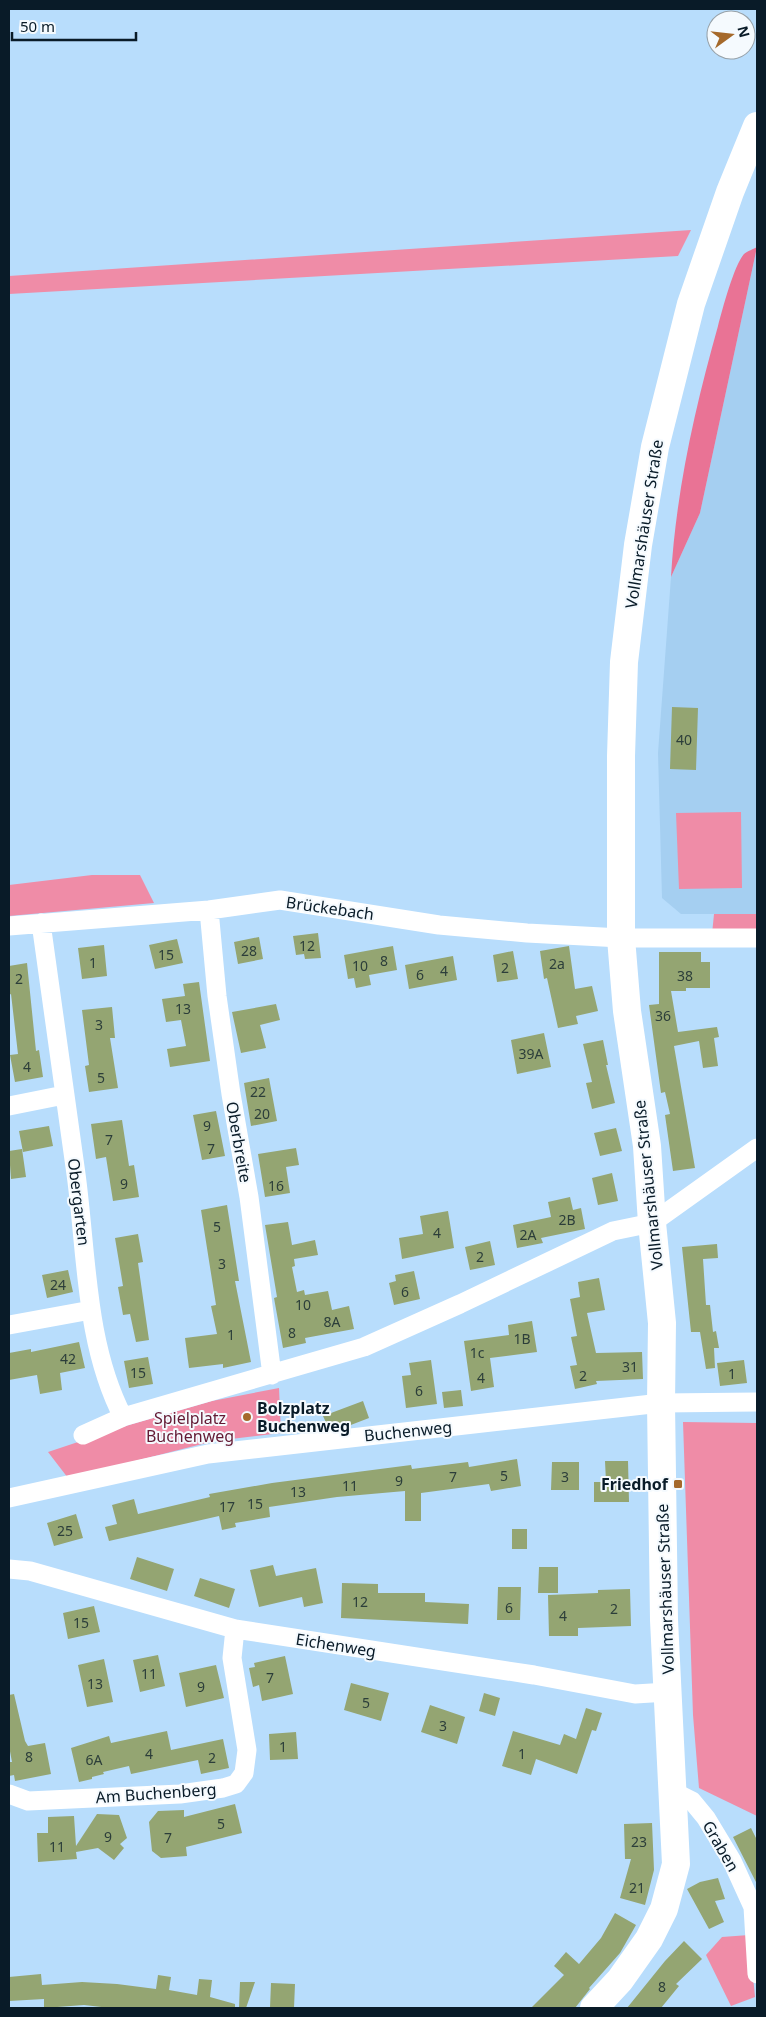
<svg xmlns="http://www.w3.org/2000/svg" width="766" height="2017" font-family="'Noto Sans',sans-serif">
	<style>
		.built { fill: #a5cff1 }
		.green { fill: #ef8ca7 }
		.forest { fill: #e97395 }
		.building { fill: #94a572 }
		.lines { fill: none; stroke-linecap: round; stroke-linejoin: round }
		.minor { stroke: #fff; stroke-width: 19 }
		.secondary { stroke: #fff; stroke-width: 28 }
		.poi-dot { fill: #a5692b; stroke: #f5fafe; stroke-width: 2 }
		.labels { text-anchor: middle; dominant-baseline: central; stroke-width: 4; stroke-linejoin: round; paint-order: stroke }
		.number-label { font-size: 14px; fill: #2c3e3a }
		.street-label { font-size: 16px; fill: #091b28; stroke: #f5fafe }
		.poi-label { font-size: 16px; font-weight: bold; fill: #091b28; stroke: #f5fafe; text-anchor: start }
		.park-label { font-size: 16px; fill: #631933; stroke: #f5fafe }
	</style>
	<rect width="100%" height="100%" fill="#b8ddfc"/>
	<path class="built" d="M757 247V914H681L662 898 658 753 671 577 700 513Z"/>
	<path class="green" d="M691 230 678 256 9 294V276Z
		M741 812 742 888 679 889 676 813Z
		M92 875H140L154 903 9 916V885Z
		M714 914H757V944H711Z
		M279 1388 281 1433 214 1441 68 1478 48 1452 129 1425 212 1401Z
		M683 1422 757 1423V1816L699 1788 693 1715Z
		M749 1935 755 1997 731 2006 706 1955 722 1937Z"/>
	<path class="forest" d="M757 247 700 513 671 577C676 491 695 408 718 326 722 311 734 265 744 254 747 251 754 249 757 247Z"/>
	<path class="building" d="M672 707 698 708 696 770 670 769Z
		M318 933 321 958 305 959 304 954 296 955 293 936Z
		M259 937 263 959 238 964 234 942Z
		M177 939 183 963 155 969 149 945Z
		M104 945 107 976 82 979 78 948Z
		M393 946 397 970 369 975 371 985 356 988 354 978 348 979 344 955Z
		M569 946 575 989 592 986 598 1011 576 1016 578 1024 558 1028 547 978 544 979 540 951Z
		M513 951 518 979 497 982 493 955Z
		M659 952H701V962H710V988H686V991H671L678 1032 717 1027 719 1037 714 1038 718 1066 703 1068 699 1041 674 1046 695 1168 673 1171 665 1115 670 1114 665 1092 661 1093 649 1005 659 1004Z
		M453 956 457 980 409 989 405 965Z
		M27 963 36 1051 39 1050 43 1077 15 1082 10 1055 18 1054 11 994 9 995V966Z
		M199 982 210 1061 170 1067 167 1049 186 1046 181 1020 166 1022 162 999 185 996 183 984Z
		M276 1004 280 1020 260 1025 266 1048 241 1053 232 1012Z
		M112 1007 115 1038H110L118 1088 89 1092 85 1066 89 1065 82 1010Z
		M544 1033 551 1067 517 1074 511 1040Z
		M603 1040 608 1065H606L615 1103 592 1109 586 1083 592 1082 583 1044Z
		M269 1078 277 1121 251 1126 244 1083Z
		M216 1111 225 1156 202 1160 193 1115Z
		M122 1120 129 1166 134 1165 139 1197 113 1201 106 1157 96 1159 91 1124Z
		M49 1126 53 1146 23 1152 19 1131Z
		M616 1128 622 1151 600 1156 594 1133Z
		M296 1148 299 1165 286 1167 290 1193 265 1197 258 1154Z
		M22 1149 26 1177 11 1179 9 1151Z
		M612 1173 618 1201 598 1205 592 1178Z
		M570 1197 573 1210 581 1208 585 1229 541 1238 543 1243 517 1248 513 1225 551 1217 548 1202Z
		M227 1205 239 1281H235L251 1362 223 1368V1364L189 1368 185 1338 217 1334 211 1306 216 1305 201 1210Z
		M448 1211 454 1248 402 1259 399 1238 423 1234 420 1216Z
		M288 1222 292 1245 315 1240 318 1255 294 1259 295 1266 292 1267 297 1292 304 1290 305 1295 328 1291 332 1310 349 1306 354 1329 305 1338 306 1343 283 1348 274 1298 277 1297 265 1225Z
		M138 1234 143 1262 138 1263 149 1340 136 1342 130 1314 123 1315 118 1287 123 1286 115 1238Z
		M490 1241 495 1265 470 1270 465 1247Z
		M717 1244 718 1258 703 1259 706 1305H710L713 1332 716 1331 719 1348H714L715 1368 706 1369 700 1332H691L682 1247Z
		M68 1270 73 1292 47 1298 42 1275Z
		M414 1271 420 1299 394 1305 389 1283 396 1281 395 1275Z
		M599 1278 605 1310 587 1313 596 1353 642 1352 643 1379 596 1381 597 1384 575 1389 570 1366 577 1365 571 1337 577 1336 570 1299 580 1297 578 1282Z
		M532 1321 537 1352 490 1358 494 1387 471 1391 464 1341 509 1335 508 1325Z
		M79 1342 85 1368 60 1373 62 1390 40 1394 37 1375 9 1380V1353L31 1349V1352Z
		M148 1357 153 1384 129 1388 124 1361Z
		M431 1360 437 1404 406 1408 402 1376 411 1375 409 1363Z
		M744 1360 747 1383 720 1386 717 1363Z
		M461 1390 463 1406 444 1408 442 1392Z
		M363 1401 369 1418 343 1428 329 1429 323 1416Z
		M517 1459 521 1486 491 1491 489 1484 421 1493V1521H405V1491L337 1497 269 1507 270 1517 235 1523 236 1527 222 1530 219 1516 109 1541 105 1527 117 1524 112 1505 134 1499 138 1514 210 1497 209 1494 272 1483 411 1465 412 1469 468 1462 469 1467Z
		M605 1461H628L629 1502H594V1482H606Z
		M552 1462H579V1490H551Z
		M76 1514 83 1538 54 1546 47 1523Z
		M512 1529H527V1549H512Z
		M137 1557 174 1569 167 1591 130 1579Z
		M273 1565 276 1576 316 1568 323 1603 304 1607 302 1597 259 1607 250 1570Z
		M539 1567H558V1593H538Z
		M200 1578 235 1589 229 1608 194 1596Z
		M342 1583 378 1584V1593H425V1602L469 1604 468 1624 341 1618Z
		M498 1587H521L520 1620H497Z
		M630 1589 631 1626 578 1628V1636H549L548 1595 598 1593V1590Z
		M94 1606 100 1632 68 1639 63 1613Z
		M158 1655 165 1686 140 1692 133 1660Z
		M285 1656 293 1694 262 1701 259 1685 253 1687 249 1668 255 1667 254 1663Z
		M104 1659 113 1702 87 1707 78 1665Z
		M216 1665 224 1698 186 1707 179 1673Z
		M351 1683 389 1693 381 1721 344 1710Z
		M484 1693 500 1698 495 1716 479 1711Z
		M14 1694 25 1741 28 1746 45 1743 51 1774 15 1781 14 1775 9 1776V1762H12L9 1746V1695Z
		M430 1705 465 1717 457 1744 421 1732Z
		M586 1708 602 1713 596 1731 592 1730 577 1774 536 1759 531 1775 502 1766 513 1731 560 1745 564 1734 576 1739Z
		M167 1731 171 1750 223 1739 229 1768 201 1774 198 1760 131 1774 129 1766 103 1772 104 1774 92 1777V1779L79 1782 71 1748 109 1736 111 1743Z
		M296 1732 298 1759 270 1760 269 1734Z
		M235 1804 242 1833 186 1847 187 1856 161 1858 152 1851 149 1822 158 1811 184 1810V1817Z
		M97 1814 119 1815 127 1838 120 1844 124 1848 114 1860 98 1848 76 1852 77 1859 38 1862 37 1833H48V1817L74 1816 76 1846Z
		M652 1823 654 1870 645 1905 620 1898 631 1859H625L624 1824Z
		M751 1828 757 1840V1884L733 1837Z
		M718 1878 725 1899 715 1901 724 1922 709 1929 687 1889 700 1882Z
		M615 1913 636 1925 620 1953 589 1988 590 1989 579 2003 575 2008H531L564 1975 554 1966 566 1952 579 1964 601 1938Z
		M684 1941 702 1959 676 1984 679 1986 661 2008H627L665 1961Z
		M41 1974 42 1985 82 1982 117 1984 156 1989 158 1975 171 1977 169 1990 197 1995 199 1979 212 1980 210 1997 235 2004V2008H110L84 2005 44 2008V1999L9 2001V1977Z
		M240 1982H255L246 2008H239Z
		M271 1983 295 1984 294 2008H270Z"/>
	<g class="lines">
		<path class="minor" d="M209 910 217 996 231 1094 249 1197 272 1375
			M41 923C52 1007 65 1090 76 1174 87 1255 85 1344 123 1417
			M9 926 209 910 280 900 439 925 527 933 621 938H757
			M9 1106 64 1095
			M9 1325 91 1310
			M83 1435 123 1417 364 1347 460 1304 613 1231 652 1223 757 1148
			M9 1498 208 1454 661 1403 757 1402
			M9 1569 30 1571 235 1629 534 1675 635 1694 668 1692
			M672 1791 692 1801 706 1818 732 1861 753 1907 757 1974
			M9 1794 28 1801 180 1794 223 1788 236 1784 244 1773 247 1750 232 1658 235 1629"/>
		<path class="secondary" d="M594 2008 620 1980 649 1939 664 1909 676 1864 664 1620 661 1403 662 1323 652 1223 647 1146 627 1011 621 938V756L624 662 638 545 655 447 691 304 730 192 757 126"/>
	</g>
	<g class="poi-dot">
		<circle cx="247" cy="1417" r="5"/>
		<rect x="673" y="1479" width="10" height="10" rx="2.5"/>
	</g>
	<g class="labels">
		<g class="number-label">
			<text x="684" y="739">40</text>
			<text x="307" y="945">12</text>
			<text x="249" y="950">28</text>
			<text x="166" y="954">15</text>
			<text x="384" y="960">8</text>
			<text x="93" y="962">1</text>
			<text x="557" y="963">2a</text>
			<text x="360" y="965">10</text>
			<text x="505" y="967">2</text>
			<text x="444" y="970">4</text>
			<text x="420" y="974">6</text>
			<text x="685" y="975">38</text>
			<text x="19" y="978">2</text>
			<text x="183" y="1008">13</text>
			<text x="663" y="1015">36</text>
			<text x="99" y="1024">3</text>
			<text x="531" y="1053">39A</text>
			<text x="27" y="1066">4</text>
			<text x="101" y="1077">5</text>
			<text x="258" y="1091">22</text>
			<text x="262" y="1113">20</text>
			<text x="207" y="1125">9</text>
			<text x="109" y="1139">7</text>
			<text x="211" y="1148">7</text>
			<text x="124" y="1183">9</text>
			<text x="276" y="1185">16</text>
			<text x="567" y="1219">2B</text>
			<text x="217" y="1226">5</text>
			<text x="437" y="1232">4</text>
			<text x="528" y="1234">2A</text>
			<text x="480" y="1256">2</text>
			<text x="222" y="1263">3</text>
			<text x="58" y="1284">24</text>
			<text x="405" y="1291">6</text>
			<text x="303" y="1304">10</text>
			<text x="332" y="1321">8A</text>
			<text x="292" y="1332">8</text>
			<text x="231" y="1334">1</text>
			<text x="522" y="1338">1B</text>
			<text x="477" y="1352">1c</text>
			<text x="68" y="1358">42</text>
			<text x="630" y="1366">31</text>
			<text x="138" y="1372">15</text>
			<text x="732" y="1373">1</text>
			<text x="583" y="1375">2</text>
			<text x="481" y="1377">4</text>
			<text x="419" y="1390">6</text>
			<text x="504" y="1475">5</text>
			<text x="453" y="1476">7</text>
			<text x="565" y="1476">3</text>
			<text x="399" y="1480">9</text>
			<text x="350" y="1485">11</text>
			<text x="298" y="1491">13</text>
			<text x="255" y="1503">15</text>
			<text x="227" y="1506">17</text>
			<text x="65" y="1530">25</text>
			<text x="360" y="1601">12</text>
			<text x="509" y="1607">6</text>
			<text x="614" y="1608">2</text>
			<text x="563" y="1615">4</text>
			<text x="81" y="1622">15</text>
			<text x="149" y="1673">11</text>
			<text x="270" y="1677">7</text>
			<text x="95" y="1683">13</text>
			<text x="201" y="1686">9</text>
			<text x="366" y="1702">5</text>
			<text x="443" y="1725">3</text>
			<text x="283" y="1746">1</text>
			<text x="149" y="1753">4</text>
			<text x="522" y="1753">1</text>
			<text x="29" y="1756">8</text>
			<text x="212" y="1757">2</text>
			<text x="94" y="1759">6A</text>
			<text x="221" y="1823">5</text>
			<text x="108" y="1836">9</text>
			<text x="168" y="1837">7</text>
			<text x="639" y="1841">23</text>
			<text x="57" y="1846">11</text>
			<text x="637" y="1887">21</text>
			<text x="662" y="1986">8</text>
		</g>
		<g class="street-label">
			<text transform="translate(644 524) rotate(-81)">Vollmarshäuser Straße</text>
			<text transform="translate(330 908) rotate(8)">Brückebach</text>
			<text transform="translate(239 1142) rotate(80)">Oberbreite</text>
			<text transform="translate(648 1185) rotate(-96)">Vollmarshäuser Straße</text>
			<text transform="translate(79 1202) rotate(83)">Obergarten</text>
			<text transform="translate(408 1431) rotate(-6)">Buchenweg</text>
			<text transform="translate(665 1589) rotate(-92)">Vollmarshäuser Straße</text>
			<text transform="translate(336 1645) rotate(9)">Eichenweg</text>
			<text transform="translate(156 1793) rotate(-4)">Am Buchenberg</text>
			<text transform="translate(721 1846) rotate(60)">Graben</text>
		</g>
		<g class="poi-label">
			<text x="257" y="1408">Bolzplatz<tspan x="257" dy="18">Buchenweg</tspan></text>
			<text x="668" y="1484" text-anchor="end">Friedhof</text>
		</g>
		<g class="park-label">
			<text x="190" y="1418">Spielplatz<tspan x="190" dy="18">Buchenweg</tspan></text>
		</g>
	</g>
	<rect width="766" height="2017" fill="none" stroke="#091b28" stroke-width="20"/>
	<g transform="translate(731 35) rotate(75)"><circle r="24" fill="#f5fafe" stroke="#97a1a8"/>
	<path d="M0-4L9 19L0 12L-9 19Z" fill="#a5692b"/>
	<text y="-8" font-size="14" font-weight="bold" text-anchor="middle" fill="#091b28">N</text>
	</g>
	<path d="M12 32v8h124v-8" fill="none" stroke="#091b28" stroke-width="2.5"/>
	<text x="20" y="32" font-size="15" fill="#091b28" stroke="#f5fafe" stroke-width="4" paint-order="stroke">50 m</text>
</svg>
